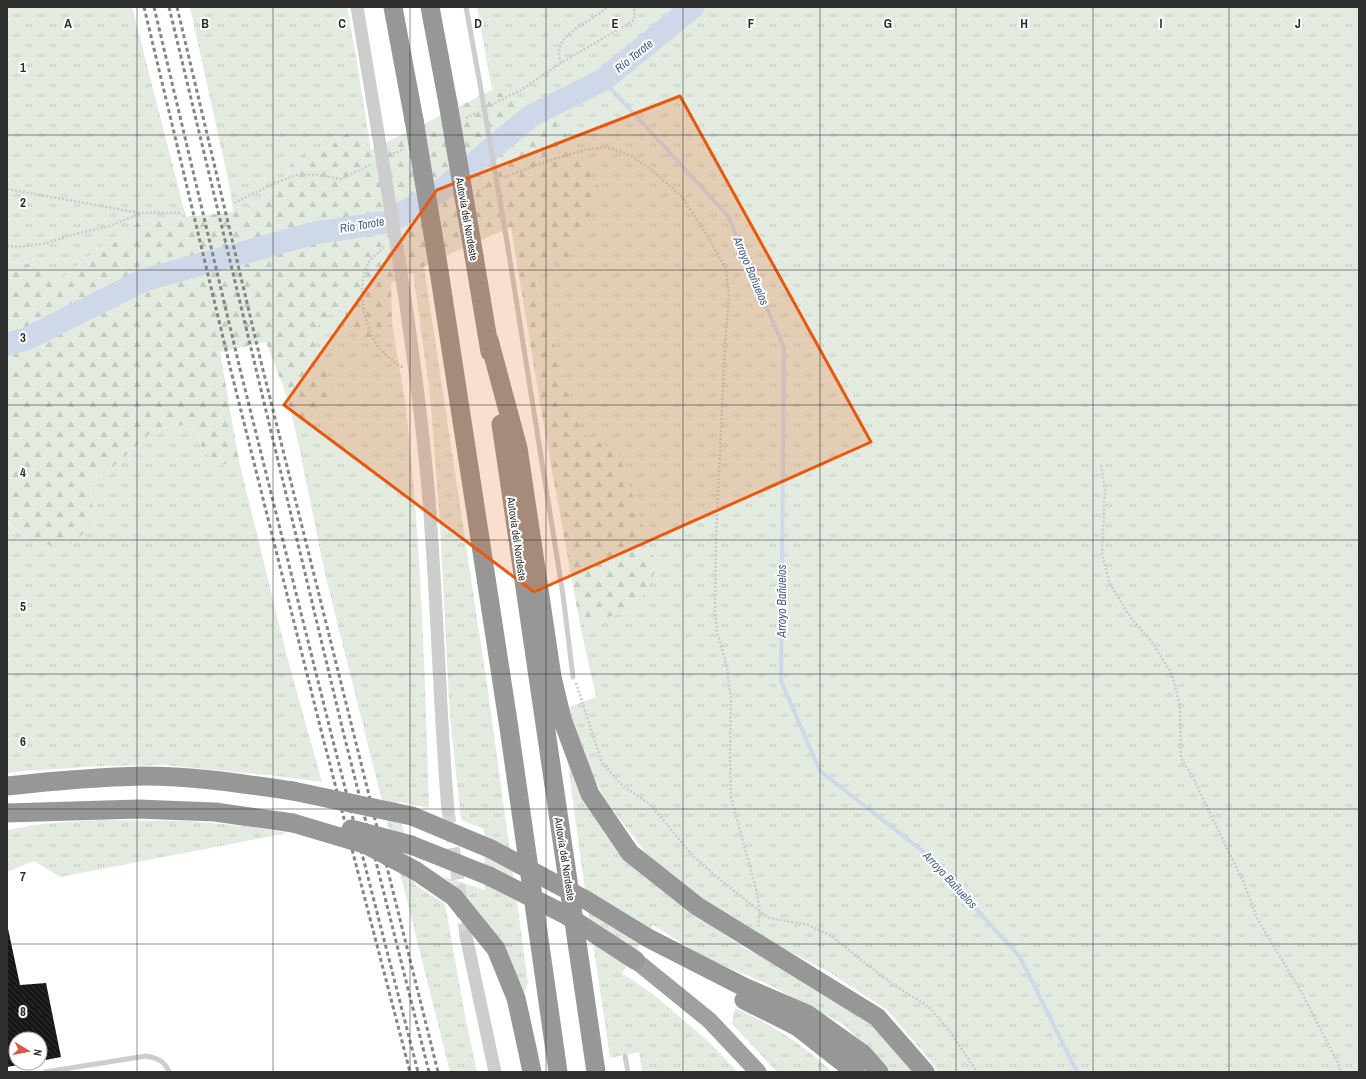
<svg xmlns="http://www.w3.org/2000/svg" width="1366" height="1079" font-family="'Archivo Narrow',sans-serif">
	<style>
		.grass { fill: url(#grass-tufts) }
		.forest { fill: url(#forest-firs) }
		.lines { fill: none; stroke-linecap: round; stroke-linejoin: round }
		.stream { stroke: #ced8e8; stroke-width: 4 }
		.river { stroke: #ced8e8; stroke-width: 23 }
		.building { fill: url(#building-back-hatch) }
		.tertiary-tunnel { stroke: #d6d6d6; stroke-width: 13; stroke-dasharray: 13 6; stroke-linecap: butt }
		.path { stroke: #cacaca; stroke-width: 2.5; stroke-dasharray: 2 2; stroke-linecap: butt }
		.service { stroke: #cdcdcd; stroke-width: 5 }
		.tertiary { stroke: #cdcdcd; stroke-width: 13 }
		.trunk { stroke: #a0a0a0; stroke-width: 17 }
		.motorway { stroke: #979797; stroke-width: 19 }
		.rail { stroke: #858585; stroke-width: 3; stroke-dasharray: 4 3; stroke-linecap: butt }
		.service-bridge { stroke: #cdcdcd; stroke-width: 5 }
		.tertiary-bridge { stroke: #cdcdcd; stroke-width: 13 }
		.motorway-bridge { stroke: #979797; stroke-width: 19 }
		.marked { fill: #e8590c; fill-opacity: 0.2; stroke: #e8590c; stroke-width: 3; stroke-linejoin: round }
		.grid { fill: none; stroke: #303030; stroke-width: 1; stroke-opacity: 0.55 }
		.labels { text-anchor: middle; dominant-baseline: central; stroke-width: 4; stroke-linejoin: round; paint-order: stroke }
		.street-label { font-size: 11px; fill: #303030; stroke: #fff }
		.water-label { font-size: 12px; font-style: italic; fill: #476188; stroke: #fff }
		.grid-label { font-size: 13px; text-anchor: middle; font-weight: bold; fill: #303030; stroke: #fff; stroke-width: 4; stroke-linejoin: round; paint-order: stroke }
	</style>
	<defs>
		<pattern id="grass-tufts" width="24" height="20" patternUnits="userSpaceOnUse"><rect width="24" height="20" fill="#e3ebe0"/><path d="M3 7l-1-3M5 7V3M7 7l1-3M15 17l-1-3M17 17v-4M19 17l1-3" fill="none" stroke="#c3cac0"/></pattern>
		<pattern id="forest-firs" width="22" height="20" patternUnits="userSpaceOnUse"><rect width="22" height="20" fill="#e3ebe0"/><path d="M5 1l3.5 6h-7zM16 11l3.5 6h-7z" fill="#c3cac0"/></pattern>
		<pattern id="building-back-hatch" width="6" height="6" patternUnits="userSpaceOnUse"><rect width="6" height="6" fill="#171717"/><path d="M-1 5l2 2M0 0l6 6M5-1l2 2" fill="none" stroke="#303030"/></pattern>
	</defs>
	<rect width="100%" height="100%" fill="#fff"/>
	<path class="grass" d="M7 7H132L186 217 137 222 127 239 105 244 56 282 36 265 13 262 7 266Z
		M190 7H347L356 56 371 150 351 130 332 145 296 158 280 186 262 201 233 212 230 189Z
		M477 7H1359V1072H938L930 1060 887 1010 829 972 741 927 655 865 606 801 581 753 566 708 596 697 580 625 636 609 618 453 581 433 534 273 569 256 527 103 492 90Z
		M424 267 488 691 528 983 524 993 499 944 477 910 443 876 485 890 484 829 461 820 450 717 439 507 430 395 413 272Z
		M340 305 362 343 392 322C396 351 402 380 406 409 421 541 425 675 429 808L398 802 414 884 445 904 466 1021 477 1072H450L325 574 297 437 335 392 310 332Z
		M192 424 203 449 217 466 239 461 286 653 322 782 277 776 164 765 104 766 24 771 7 773V518V522L30 541 93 509 90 479 110 470 155 429Z
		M567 756 677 902 741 946 820 988 868 1020 917 1072H890L883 1063 844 1025 770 985 704 957 653 925 622 973 653 994 708 1041 738 1072H642L639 1052 610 1058 581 862Z
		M97 820 188 821 244 826 288 833 60 877 34 861 7 872V830L42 824Z
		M735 1008C771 1024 804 1045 832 1072H777L732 1024Z"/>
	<path class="forest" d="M492 90 527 103 553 115 601 191 569 256 534 274 581 433 618 452 657 568 636 609 580 625 542 415 511 227 454 252 391 283 392 322 362 343 340 305 310 332 335 392 297 437 287 397 266 342 220 352 239 461 217 466 203 449 192 424 155 429 110 470 90 479 93 509 90 529 64 548 30 541 8 522 7 266 13 262 36 265 56 282 105 244 127 239 137 222 233 212 262 201 280 186 296 158 332 145 351 130 371 150Z"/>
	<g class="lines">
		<path class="stream" d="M603 80 728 216 784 348 781 681 820 771 925 853 1020 957 1077 1072"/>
		<path class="river" d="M7 344 26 339 144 280 315 233 387 222 439 192 531 116 603 80 693 7"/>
	</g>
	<path class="building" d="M7 924 20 985 46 983 61 1057 40 1061V1039H16V1063L24 1064 7 1067Z"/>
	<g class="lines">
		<path class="tertiary-tunnel" d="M448 810 466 936"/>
		<path class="path" d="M561 63C549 34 592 23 607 7
			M491 105 521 90 561 63 634 20 635 11 632 7
			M466 118 476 113
			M393 154 404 149
			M505 177 547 161 585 150 607 147 632 156 654 172 682 197 707 235 726 269 729 296 725 344 716 536 715 612 717 632 727 667 731 699 730 756 731 797 756 889 760 912 758 927
			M7 189 140 213
			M478 191 490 185
			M234 203 273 184 296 175H318L341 179 370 165
			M406 225 411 220 415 219
			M7 246 19 247 47 243 75 234 110 226 141 213H181
			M384 247C380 252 372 257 369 262 355 285 364 334 383 352 388 357 394 361 400 366L403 367
			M1101 465 1105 489 1102 554 1110 584 1131 618 1151 641 1172 674 1180 706 1181 758 1193 778 1242 879 1257 918 1303 995 1337 1061 1341 1072
			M576 683 602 763 624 787 650 804 693 856 723 882 769 918 808 925 832 936 861 960 894 985 929 1007 949 1030 977 1072"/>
		<path class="service" d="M466 7 480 84
			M507 242 563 595 573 677
			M625 1056 628 1072
			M45 1072 146 1056C157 1058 165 1061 169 1072"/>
		<path class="tertiary" d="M357 7 378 133
			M403 285C415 366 426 447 431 529 438 623 440 717 448 810
			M466 936 495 1072"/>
		<path class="trunk" d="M635 960 709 1020 758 1072"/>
		<path class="motorway" d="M393 7 414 120
			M430 7 448 103
			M474 256 490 352
			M439 271 509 728 558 1072
			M489 340 518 448 552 677 562 719 590 794 630 853 697 906 877 1017 925 1072
			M501 424 596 1072
			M7 786C53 781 98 777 144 776 194 776 244 784 293 791
			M7 813 138 809 215 812 293 823
			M412 816 491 849
			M411 845 489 876
			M416 871 454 897 496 949 516 998 527 1048 532 1072
			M648 938 744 987 807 1014 863 1054 879 1072
			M744 1000 798 1027 855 1072"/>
		<path class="rail" d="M144 7 231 371 322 734 410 1072
			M154 7 240 369 331 733 418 1072
			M169 7 343 731 429 1072
			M177 7 261 362 438 1072"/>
		<path class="service-bridge" d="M480 84 507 242"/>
		<path class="tertiary-bridge" d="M378 133 403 285"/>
		<path class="motorway-bridge" d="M448 103 474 256
			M414 120 439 271
			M293 791 412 816
			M293 823 367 845 416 871
			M351 829 411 845
			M491 849 586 900 648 938
			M489 876 566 915 635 960"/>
	</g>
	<path class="marked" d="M680 96 871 442 534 592 284 405 437 190Z"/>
	<path class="grid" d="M137 7V1072M273 7V1072M410 7V1072M546 7V1072M683 7V1072M820 7V1072M956 7V1072M1093 7V1072M1229 7V1072M7 135H1359M7 270H1359M7 405H1359M7 540H1359M7 674H1359M7 809H1359M7 944H1359"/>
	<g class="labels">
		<g class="street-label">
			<text transform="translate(467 219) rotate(80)">Autovía del Nordeste</text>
			<text transform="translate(517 539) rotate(82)">Autovía del Nordeste</text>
			<text transform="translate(565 859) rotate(81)">Autovía del Nordeste</text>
		</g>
		<g class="water-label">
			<text transform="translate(634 56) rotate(-39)">Río Torote</text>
			<text transform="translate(362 225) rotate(-10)">Río Torote</text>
			<text transform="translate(751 271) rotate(67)">Arroyo Bañuelos</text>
			<text transform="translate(782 601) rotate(-90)">Arroyo Bañuelos</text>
			<text transform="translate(950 880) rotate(47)">Arroyo Bañuelos</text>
		</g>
	</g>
	<g class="grid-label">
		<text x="68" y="28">A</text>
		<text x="205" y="28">B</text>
		<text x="342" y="28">C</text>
		<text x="478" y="28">D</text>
		<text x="615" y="28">E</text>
		<text x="751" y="28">F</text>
		<text x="888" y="28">G</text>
		<text x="1024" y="28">H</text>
		<text x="1161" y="28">I</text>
		<text x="1298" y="28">J</text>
		<text x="23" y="72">1</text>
		<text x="23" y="207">2</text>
		<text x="23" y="342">3</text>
		<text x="23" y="477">4</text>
		<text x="23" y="611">5</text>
		<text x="23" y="746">6</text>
		<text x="23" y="881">7</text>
		<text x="23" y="1016">8</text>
	</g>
	<rect width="1366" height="1079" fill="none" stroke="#303030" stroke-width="16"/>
	<g transform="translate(28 1051) rotate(100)"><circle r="19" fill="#ffffff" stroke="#acacac"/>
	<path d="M0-3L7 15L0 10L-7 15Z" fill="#d05d49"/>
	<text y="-6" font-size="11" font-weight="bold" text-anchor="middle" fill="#303030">N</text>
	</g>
</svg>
